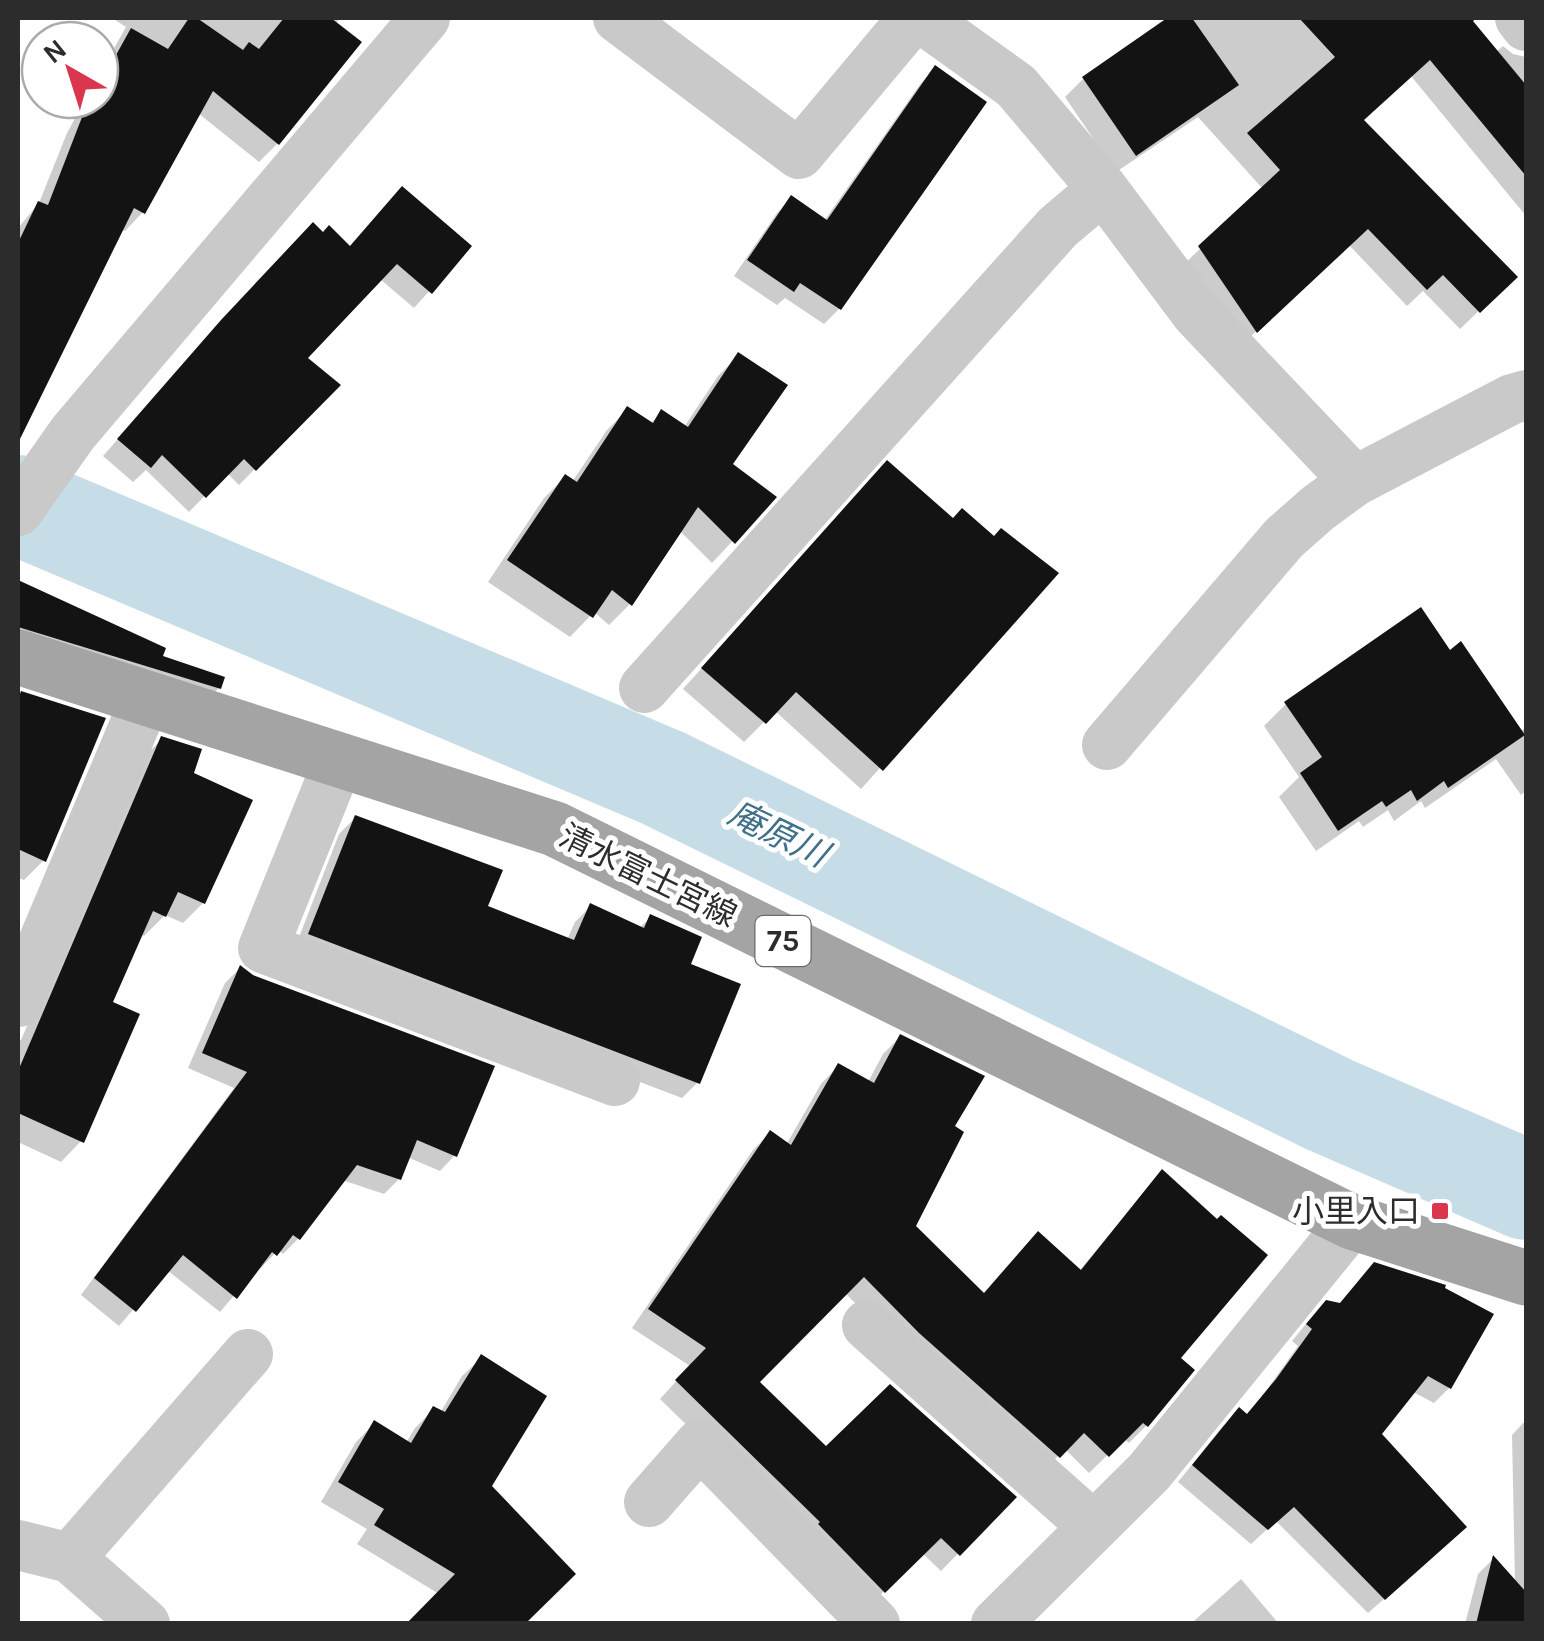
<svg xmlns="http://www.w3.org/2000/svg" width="1544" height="1641" font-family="Karla,'Noto Sans JP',sans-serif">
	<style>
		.shadow { fill: #0003 }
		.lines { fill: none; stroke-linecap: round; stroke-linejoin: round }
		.river { stroke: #c6dde8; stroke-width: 100 }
		.building { fill: #131313 }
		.minor { stroke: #c9c9c9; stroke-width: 50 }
		.primary { stroke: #a4a4a4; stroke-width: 55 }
		.poi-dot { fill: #da364e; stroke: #fff; stroke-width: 4 }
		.labels { text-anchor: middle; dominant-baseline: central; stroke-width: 10; stroke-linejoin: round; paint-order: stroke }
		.shield { fill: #fff; stroke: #6b6b6b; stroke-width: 2.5 }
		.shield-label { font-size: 30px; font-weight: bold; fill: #2c2c2c }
		.street-label { font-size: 32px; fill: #2c2c2c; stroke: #fff }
		.poi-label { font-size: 32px; fill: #2c2c2c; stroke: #fff; text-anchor: end }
		.water-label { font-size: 35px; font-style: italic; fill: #3f7188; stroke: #fff }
	</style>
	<rect width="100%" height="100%" fill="#fff"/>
	<path class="shadow" d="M112 18H339L278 143 259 162 198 113 143 212 125 231 120 229 18 393V228L39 203 67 133 85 100H100V73L126 27Z
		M1172 18H1452L1489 58 1503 46 1513 54 1526 57V216L1411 76 1362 120 1514 277 1460 329 1423 291 1407 306 1349 245 1237 349 1181 267 1263 189 1198 117 1116 172 1065 97 1083 79Z
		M936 68 839 309 824 324 785 298 777 305 734 276 777 213 792 198 824 221 921 83Z
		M323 235 349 248 469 247 414 308 380 279 305 358 337 385 239 485 227 473 189 512 146 470 133 482 103 456 206 339Z
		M739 355 730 464 773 498 712 563 679 530 630 604 609 625 594 612 570 637 488 582 544 498 565 477 572 482 607 430 628 409 650 424 662 412 684 427 718 376Z
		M868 483 993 539 1056 573 861 789 775 711 744 742 683 689Z
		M18 583 163 649 159 658 219 688 203 704 18 645Z
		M1450 653 1520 732 1526 727V791L1521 795 1496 759 1425 808 1421 801 1394 821 1388 810 1363 827 1359 821 1316 851 1279 797 1299 777 1264 726 1286 704Z
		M22 694 44 860 24 880 18 878V698Z
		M162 739 191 775 203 903 183 923 165 915 144 936 140 934 109 1004 81 1141 61 1162 18 1142V1039L21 1040 142 759Z
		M355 818 485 907 567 940 575 922 591 906 639 928 651 917 687 965 698 1082 682 1098 294 950 339 834Z
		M240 968 455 1155 440 1171 407 1157 399 1179 384 1194 342 1180 298 1239 283 1254 278 1250 260 1269 258 1267 220 1312 167 1270 119 1326 81 1295 234 1088 188 1068 225 983Z
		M900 1037 951 1126 913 1227 983 1296 1079 1271 1162 1172 1178 1358 1192 1370 1146 1426 1129 1443 1124 1439 1089 1473 1065 1449 1040 1474 902 1350 845 1293 756 1382 826 1450 1013 1497 941 1571 922 1553 866 1609 805 1541 660 1399 690 1366 632 1328 753 1150 770 1133 786 1145 821 1084 838 1066 868 1082 883 1054Z
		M1374 1265 1449 1388 1434 1403 1413 1392 1379 1434 1448 1542 1368 1613 1276 1521 1251 1544 1178 1482 1223 1426 1239 1411 1245 1416 1261 1398 1298 1346 1292 1341 1310 1319 1338 1305Z
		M481 1358 489 1487 573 1574 439 1594 357 1544 367 1529 321 1502 356 1442 375 1423 406 1443 415 1428 434 1409 440 1413 462 1376Z
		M1526 1420V1624H1465L1478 1574 1493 1559 1515 1583 1512 1435Z
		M1241 1579 1279 1624H1191L1195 1620Z"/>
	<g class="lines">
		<path class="river" d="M18 505 663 778 1330 1105 1526 1190"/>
	</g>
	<path class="building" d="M189 18H197L243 50 249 42 259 49 284 18H331L362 42 279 145 213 91 145 214 134 208 18 443V243L38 201 48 205 84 112 91 100H100V84L131 28 168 49Z
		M1167 18H1192L1239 85 1136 156 1082 77Z
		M1299 18H1477L1473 21 1526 85V176L1430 60 1364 120 1518 277 1480 313 1443 275 1427 290 1368 229 1257 333 1198 246 1280 170 1247 133 1335 57Z
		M935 65 987 102 841 310 800 283 794 292 747 260 791 195 827 220Z
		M402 186 472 246 432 294 397 264 308 358 341 385 256 471 244 459 206 498 162 455 151 468 117 439 221 320 313 222 323 232 329 225 350 246Z
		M738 352 788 385 733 464 777 497 735 544 698 507 632 606 612 590 593 618 507 560 565 474 577 482 627 406 653 423 661 409 688 427Z
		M887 460 953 518 962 508 994 536 1001 528 1059 573 883 771 796 692 766 724 701 668Z
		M18 580 166 648 163 656 225 677 221 689 18 627Z
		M1421 607 1450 650 1461 641 1525 735 1448 788 1444 781 1417 801 1411 790 1386 807 1382 801 1338 831 1300 773 1322 757 1284 702Z
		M21 691 106 718 46 862 18 849V699Z
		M161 736 202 749 194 773 253 800 205 904 178 892 166 917 153 911 113 1002 140 1014 84 1143 18 1113V1071Z
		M355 815 503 870 488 906 574 940 590 903 644 928 650 914 702 937 691 964 741 984 700 1084 308 934Z
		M240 965 253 975 495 1066 457 1157 417 1140 401 1180 357 1165 300 1240 293 1235 277 1256 272 1252 237 1299 183 1255 136 1312 94 1278 247 1072 202 1053Z
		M900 1034 985 1076 955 1126 964 1132 916 1226 984 1293 1038 1231 1081 1270 1162 1169 1217 1219 1221 1215 1268 1255 1181 1358 1195 1370 1148 1427 1143 1423 1109 1457 1084 1433 1060 1458 919 1333 864 1277 760 1382 826 1446 890 1384 1017 1497 960 1556 941 1538 885 1593 818 1524 820 1522 675 1380 706 1348 648 1309 770 1130 791 1145 838 1063 874 1083Z
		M1374 1262 1446 1285 1445 1288 1494 1314 1451 1389 1428 1376 1382 1434 1467 1527 1385 1600 1294 1507 1268 1530 1192 1465 1239 1407 1247 1414 1276 1379 1312 1329 1306 1324 1326 1300 1340 1303Z
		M481 1354 547 1396 492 1486 576 1574 525 1624H406L455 1574 374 1525 384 1509 338 1482 374 1420 411 1443 433 1406 445 1412Z
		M1493 1555 1526 1592V1624H1476Z"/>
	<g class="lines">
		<path class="minor" d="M618 18 799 154 913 18
			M921 18 1016 86 1103 189 1196 313 1355 481
			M1520 18 1526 26
			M18 511 73 433 425 18
			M644 688 1058 227 1103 189
			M1107 745 1284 538 1318 508 1355 481 1512 399 1526 395
			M339 760 263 948 615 1081
			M18 1002 146 698
			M867 1325 1094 1527
			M649 1502 700 1444 875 1624
			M18 1545 70 1558 145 1624
			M70 1558 248 1354
			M996 1624 1149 1472 1352 1222"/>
		<path class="primary" d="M18 657 555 829 1352 1222 1526 1278"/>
	</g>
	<rect class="poi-dot" x="1430" y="1201" width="20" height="20" rx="5"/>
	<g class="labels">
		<rect class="shield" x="755.5" y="916" width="55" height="50" rx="8"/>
		<g class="shield-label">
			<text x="783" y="941">75</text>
		</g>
		<g class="street-label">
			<text transform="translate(648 876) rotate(26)">清水富士宮線</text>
		</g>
		<g class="poi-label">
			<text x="1420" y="1211">小里入口</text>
		</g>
		<g class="water-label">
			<text transform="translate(778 834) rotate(26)">庵原川</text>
		</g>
	</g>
	<rect width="1544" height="1641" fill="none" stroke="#2c2c2c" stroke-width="40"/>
	<g transform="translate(70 70) rotate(321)"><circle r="48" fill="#ffffff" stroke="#ababab" stroke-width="2.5"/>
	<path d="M0-8L18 38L0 25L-18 38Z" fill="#da364e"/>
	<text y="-15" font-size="28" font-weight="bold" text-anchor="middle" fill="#2c2c2c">N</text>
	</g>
</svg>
